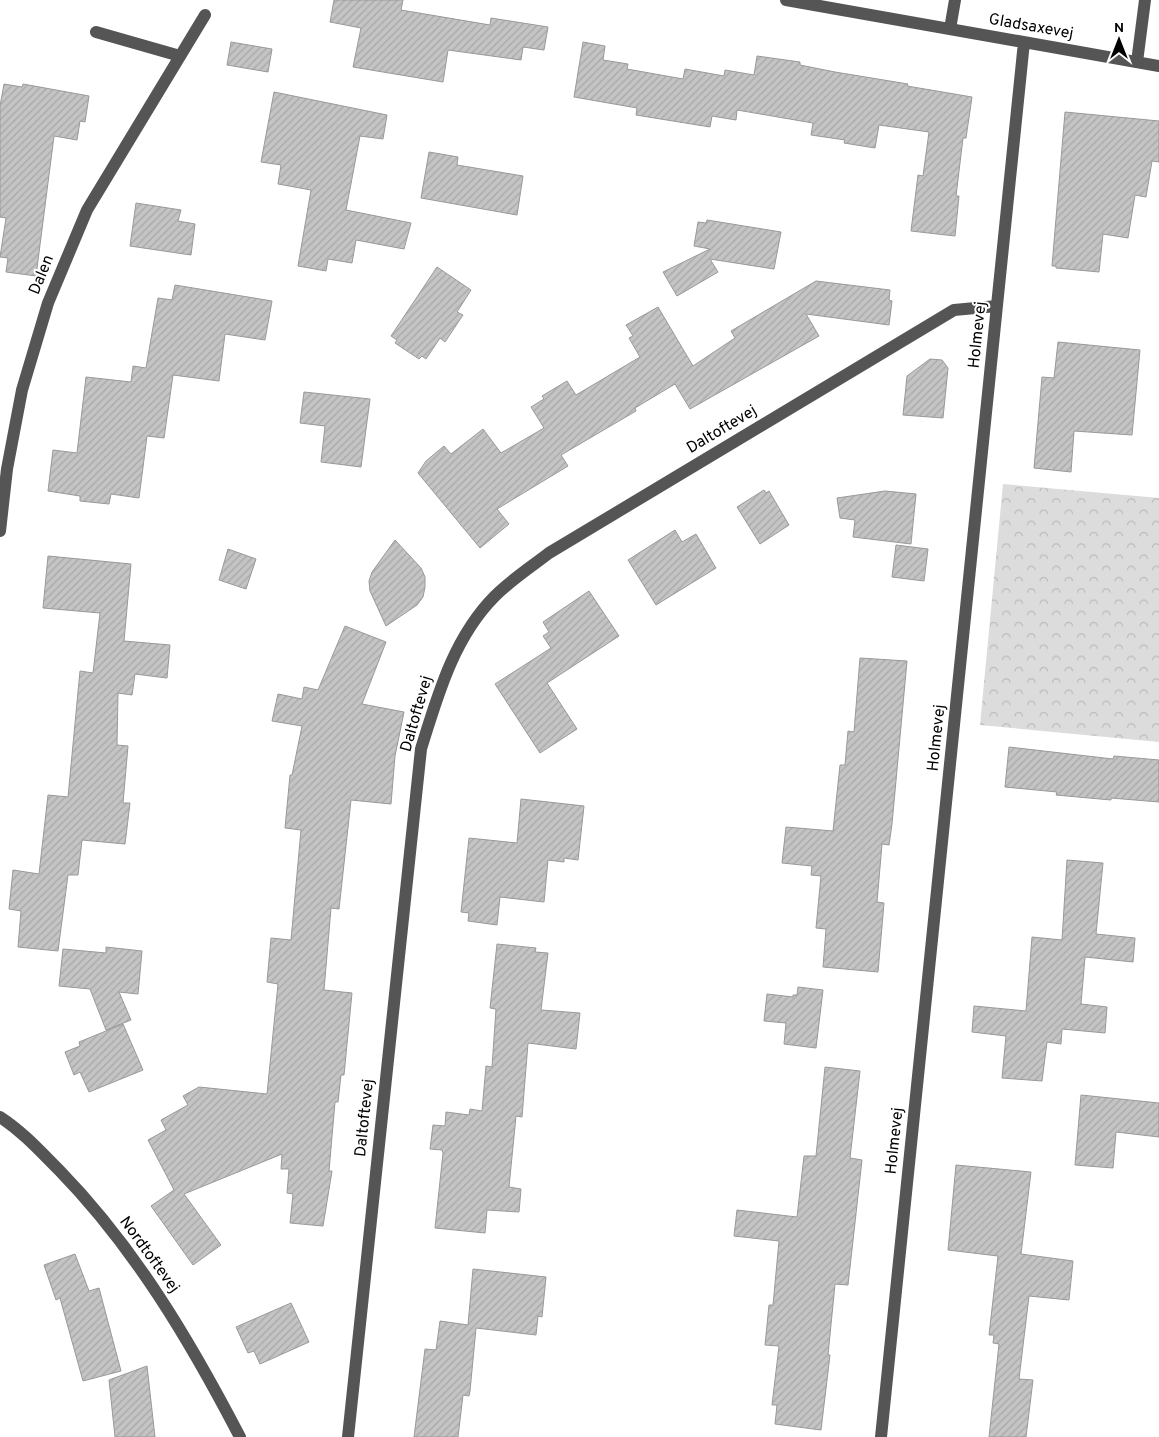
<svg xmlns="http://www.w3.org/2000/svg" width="1159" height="1437" font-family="Overpass,sans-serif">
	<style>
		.forest { fill: url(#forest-crowns) }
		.building { fill: url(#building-hatch); stroke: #999 }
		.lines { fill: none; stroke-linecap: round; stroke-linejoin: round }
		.minor { stroke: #555; stroke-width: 12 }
		.labels { text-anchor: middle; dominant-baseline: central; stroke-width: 4; stroke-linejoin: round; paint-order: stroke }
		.street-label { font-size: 16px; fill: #000; stroke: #fff }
	</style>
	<defs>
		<pattern id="forest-crowns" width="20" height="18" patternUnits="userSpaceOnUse" patternTransform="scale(1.25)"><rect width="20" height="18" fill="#dcdcdc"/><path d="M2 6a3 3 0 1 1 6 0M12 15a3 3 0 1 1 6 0" fill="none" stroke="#bbb"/></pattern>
		<pattern id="building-hatch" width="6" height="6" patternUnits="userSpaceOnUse" patternTransform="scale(1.25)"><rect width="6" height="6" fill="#c4c4c4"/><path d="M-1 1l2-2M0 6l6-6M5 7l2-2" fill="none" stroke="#a7a7a7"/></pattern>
	</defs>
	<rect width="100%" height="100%" fill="#fff"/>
	<path class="forest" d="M1003 484 1159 498V742L980 725Z"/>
	<path class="building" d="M334 0H403L401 10 490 25 491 18 548 27 544 50 523 47 521 60 448 50 443 82 353 67 361 28 330 22Z
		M231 42 272 49 268 72 227 65Z
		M583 42 605 46 603 60 628 64 627 69 683 79 685 69 724 76 725 70 754 75 757 56 800 62V65L835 72 908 84 907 86 972 97 966 138H963L956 196H959L955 236 911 231 918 175 923 176 929 132 879 125 875 148 844 143 845 140 811 135 813 123 737 110 736 120 712 116 710 127 636 115 637 108 574 97Z
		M4 84 22 87 23 84 89 96 85 122 80 121 77 140 54 136 36 276 6 272 8 258 0 257 6 218 0 217V106Z
		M274 92 387 115 383 139 360 136 346 210 411 223 404 249 356 240 352 263 328 259 326 271 298 266 311 190 278 184 281 165 261 162Z
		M1065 112 1159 121V162L1152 161 1146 197 1135 195 1128 238 1103 234 1099 272 1056 268V266H1052Z
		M429 152 458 157 457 165 523 176 517 215 421 198Z
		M136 203 181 210 178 221 195 224 191 255 130 246Z
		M707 220 781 232 774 269 710 259 718 272 677 296 663 272 710 249 694 246 698 222 706 223Z
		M437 267 471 290 457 312 463 315 445 342 440 338 426 359 422 356 419 359 395 343 397 340 391 336Z
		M816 281 890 290 889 300 892 301 889 325 806 314 819 336 690 409 675 384 635 408 636 411 561 455 568 466 497 509 509 524 480 548 418 473 426 461 444 446 451 454 483 429 501 453 544 428 531 407 544 399 542 396 567 381 576 395 640 357 629 338 633 336 626 325 658 307 693 366 735 338 731 331Z
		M175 285 272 301 265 340 225 334 219 381 173 375 164 438 147 436 139 498 111 494 109 504 80 501V496L48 491 53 450 77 453 86 377 131 382 133 366 146 368 158 298 172 300Z
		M1058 342 1140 350 1132 435 1074 431 1071 472 1034 468 1042 377 1054 378Z
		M930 359 942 360 948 368 943 418 903 415 907 376Z
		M304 392 370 399 361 467 321 462 325 426 300 423Z
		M764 490 766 493 769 491 789 525 760 544 737 507Z
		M885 491 916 494 911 544 853 537 855 520 840 518 837 498Z
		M675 530 682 542 696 534 716 568 656 605 628 560Z
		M395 540 421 568 425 577V587L423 597 417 605 386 626 370 591 369 581 372 572Z
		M896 545 928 549 924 581 892 577Z
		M228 549 256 559 246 589 219 580Z
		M48 556 131 564 124 641 170 645 167 678 135 674 132 695 118 693 117 745 128 746 123 803H130L125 844 82 840 78 875H68L58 951 18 947 21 911 9 909 13 870 39 874 48 795 68 797 80 671 93 673 100 613 43 608Z
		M589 591 619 636 547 683 577 729 540 753 495 684 551 648 543 636 549 632 543 622Z
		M345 626 386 642 362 704 404 712 395 756 391 804 351 800 339 909 331 908 324 990 352 993 344 1075H341L338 1102H335L329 1171H332L323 1226 290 1223 293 1194 287 1193 289 1169H281L282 1154 184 1194 221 1245 193 1265 151 1206 174 1190 148 1140 166 1130 161 1120 188 1105 183 1096 199 1087 267 1094 278 984 267 982 271 938 291 940 301 830 285 828 290 775H292L302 726 272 721 278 694 302 699 304 687 318 690Z
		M860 658 907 661 892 824 889 845 882 844 877 902 884 903 878 972 823 967 826 929 816 928 821 876 811 875 812 866 782 863 786 827 833 831 840 765H845L848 731 854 732Z
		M1009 747 1113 759 1114 756 1159 760V802L1111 798V800L1056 795 1057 792 1005 787Z
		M521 799 584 806 578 860 564 858V862L548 860 544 902 500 897 497 925 468 921 469 913 461 912 469 838 517 843Z
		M1067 860 1103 863 1096 934 1135 938 1133 962 1085 957 1081 1004 1107 1007 1105 1033 1062 1029 1061 1044 1047 1042 1042 1081 1002 1078 1006 1036 972 1032 974 1006 1026 1011 1032 937 1062 940Z
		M497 944 536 948 535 952 548 953 541 1010 580 1013 576 1049 528 1043 522 1117 516 1116 509 1187 521 1189 519 1212 487 1210 485 1233 435 1228 443 1153 442 1150 430 1149 433 1125 445 1126 446 1112 469 1115 470 1109 482 1111 486 1066 492 1067 496 1009 490 1008Z
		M106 947 142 951 138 994 119 992 131 1020 106 1030 90 989 59 986 63 949 106 953Z
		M798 987 823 990 816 1048 784 1044 786 1023 764 1021 767 994 793 997V995H797Z
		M123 1024 143 1070 89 1092 80 1072 74 1075 65 1052 80 1046 79 1042Z
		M825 1067 860 1071 850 1158 862 1160 848 1285 835 1284 828 1355H830L821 1430 775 1424 777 1405H772L779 1346 765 1345 769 1305H773L779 1241 734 1236 737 1210 797 1217 804 1156H816Z
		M1081 1095 1159 1103V1137L1116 1132 1113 1168 1075 1165Z
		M956 1165 1031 1172 1021 1254 1073 1261 1069 1300 1029 1296 1019 1379 1033 1380 1026 1437H989L999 1344 993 1343 994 1335H989L998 1256 948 1250Z
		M75 1254 89 1291 99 1288 121 1371 83 1381 60 1298 56 1300 44 1265Z
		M473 1269 546 1277 542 1317 538 1316 536 1335 476 1328 470 1391 469 1396 463 1395 458 1437H414L425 1349 436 1350 440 1321 468 1325Z
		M291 1303 309 1342 260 1364 254 1351 248 1353 236 1327Z
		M147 1366 155 1437H115L109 1380Z"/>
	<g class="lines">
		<path class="minor" d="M786 0 1159 66
			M950 29 955 0
			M96 32 180 56
			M1137 62 1145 0
			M0 531 7 469 22 390 48 303 87 210 205 15
			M0 1117C23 1132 40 1151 59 1170 135 1248 190 1341 240 1437
			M348 1437 421 749C438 694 454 637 495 596 511 580 531 567 549 553L954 310 997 306
			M881 1437 1024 42"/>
	</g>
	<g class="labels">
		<g class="street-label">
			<text transform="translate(1031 27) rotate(10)">Gladsaxevej</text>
			<text transform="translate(42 275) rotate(-68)">Dalen</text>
			<text transform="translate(978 335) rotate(-84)">Holmevej</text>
			<text transform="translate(722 430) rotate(-31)">Daltoftevej</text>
			<text transform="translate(417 714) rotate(-74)">Daltoftevej</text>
			<text transform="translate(937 738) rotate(-84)">Holmevej</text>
			<text transform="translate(365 1118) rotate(-84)">Daltoftevej</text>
			<text transform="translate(895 1141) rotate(-84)">Holmevej</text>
			<text transform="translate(149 1255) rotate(54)">Nordtoftevej</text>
		</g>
	</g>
	<g transform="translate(1119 40)" stroke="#ffffff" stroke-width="4" paint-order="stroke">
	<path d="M0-4L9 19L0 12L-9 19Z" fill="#000000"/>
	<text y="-8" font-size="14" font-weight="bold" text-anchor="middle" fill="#000000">N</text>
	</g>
</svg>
